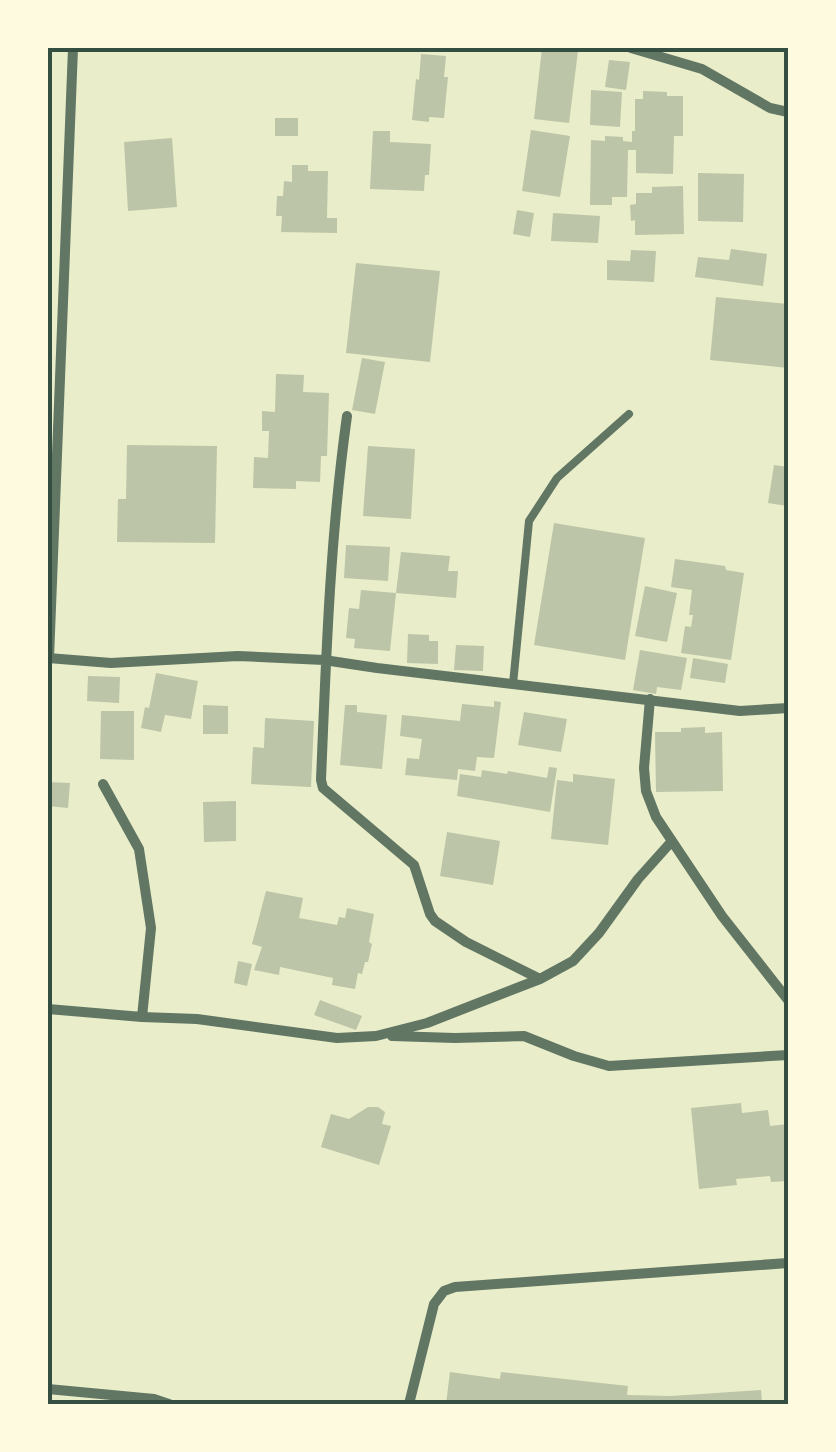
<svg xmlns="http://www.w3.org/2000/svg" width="836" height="1452" font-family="'Sofia Sans Condensed',sans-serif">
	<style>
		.building { fill: #bcc5a7 }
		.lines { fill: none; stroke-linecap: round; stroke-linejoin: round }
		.service { stroke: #617663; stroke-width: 8 }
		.minor { stroke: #617663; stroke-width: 10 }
		.neatline { fill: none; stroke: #344e41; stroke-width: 4 }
	</style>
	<rect width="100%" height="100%" fill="#e9edc9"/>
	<path class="building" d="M542 48 578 51 569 123 534 119Z
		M421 54 446 56 444 77H448L444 118 429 117V122L412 120 416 79 419 80Z
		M609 60 630 62 626 90 605 87Z
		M591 90 622 92 620 127 590 125Z
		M643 91 667 92V96H683V136H674L673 174 636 173V150H628L627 197H612V205H590L591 140 605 141V136L623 137V141L632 142V131H635V99H643Z
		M275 118H298V136H275Z
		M531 130 570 136 560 197 522 191Z
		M373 131H390V142L431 144 429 175H425L424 191 370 189Z
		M172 138 177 207 128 211 124 142Z
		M292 165H308V171H328L327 218H337V233L281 232 282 216H276L277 196H283L284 181 292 182Z
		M698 173 744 174 743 222 698 221Z
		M683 186 684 234 635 235V220L631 221 630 205 636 204V193H652V187Z
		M517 210 534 213 530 237 513 234Z
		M553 213 600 216 598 243 551 241Z
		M731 249 767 254 763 286 695 277 698 257 729 260Z
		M631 250 656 251 654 282 607 280V260L630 261Z
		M356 263 440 271 430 362 346 353Z
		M716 297 788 304V368L710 360Z
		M362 358 385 362 375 414 352 410Z
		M276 374 304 375 303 392 329 393 327 456H321L320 482 296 481V489L253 488 254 457 268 458 269 431H262V411L275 412Z
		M127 445 217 446 215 543 117 542 118 499H126Z
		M368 446 415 449 411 519 363 516Z
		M774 465 788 467 787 506 768 503Z
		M554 523 645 538 625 660 534 645Z
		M346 545 390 547 388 581 344 578Z
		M401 552 450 556 448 571H458L456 598 396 593Z
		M675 559 725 566 726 570 744 573 731 660 681 653 685 626 691 627 693 615H689L692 590 671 587Z
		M645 586 677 593 667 642 635 636Z
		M361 590 396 593 390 651 354 648 355 639 346 638 349 608 359 609Z
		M408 634 429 635V641H438V664L407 663Z
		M456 645 484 646 483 671 454 670Z
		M640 650 687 658 681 690 657 687 656 694 633 690Z
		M693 658 728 664 725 683 690 678Z
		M156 673 198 681 191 719 165 715 161 732 141 728 145 707 149 708Z
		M88 676 120 677 119 703 87 701Z
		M494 701 501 702 494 758 477 757 475 771 458 769 457 780 405 775 407 758 419 759 422 739 400 736 402 715 460 721 462 704 494 707Z
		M203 705 228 706V734H203Z
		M345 705H357V712L387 715 382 769 340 765Z
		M101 711H134V760L100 759Z
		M524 712 567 719 561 752 518 745Z
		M265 718 314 721 311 787 251 784 253 747 264 748Z
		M705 727V733L722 732 723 791 656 792 655 732H681V728Z
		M549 767 557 768 550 812 457 796 460 774 481 777 482 770 507 774 508 771 547 778Z
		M573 774 615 779 608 845 551 839 557 780 573 782Z
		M48 782 70 783 68 808 48 806Z
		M236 801V841L204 842 203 802Z
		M447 832 500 841 493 885 440 876Z
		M266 891 303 898 299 918 337 925 339 917 345 918 347 908 374 914 369 942 372 944 368 962H365L362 974 358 973 355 989 332 985 333 978 280 967 279 975 254 970 262 947 252 944Z
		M238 961 252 964 247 986 234 983Z
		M320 1000 362 1016 356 1030 314 1015Z
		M741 1103 742 1113 768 1110 770 1126 788 1124V1181L771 1182 770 1176 736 1179 737 1185 699 1189 691 1108Z
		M368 1107H378L385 1112 382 1124 391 1126 379 1165 321 1147 331 1114 349 1119Z
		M450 1372 500 1379 501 1372 628 1386 627 1395 671 1396 761 1390 762 1404H446Z"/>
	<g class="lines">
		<path class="service" d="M513 684 529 521 557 478 629 414"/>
		<path class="minor" d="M631 48 702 69 770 108 788 112
			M347 416C330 537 326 658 321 780L323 788 414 865 430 914 435 921 466 942 540 979
			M48 658 111 663 238 656 324 660 377 668 740 711 788 708
			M49 658 73 48
			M650 699 644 768 646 791 656 817 722 916 788 1000
			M103 784 139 849 151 928 142 1017
			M48 1009 142 1017 197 1019 337 1038 376 1036 427 1023 540 979 573 961 599 933 638 879 672 841
			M392 1036 455 1038 524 1036 574 1056 609 1066 788 1055
			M48 1389 154 1399 169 1404
			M409 1404 434 1304 444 1291 455 1287 788 1263"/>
	</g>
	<rect width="836" height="1452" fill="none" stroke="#fefae0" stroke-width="100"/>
	<rect x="50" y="50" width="736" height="1352" class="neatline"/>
</svg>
